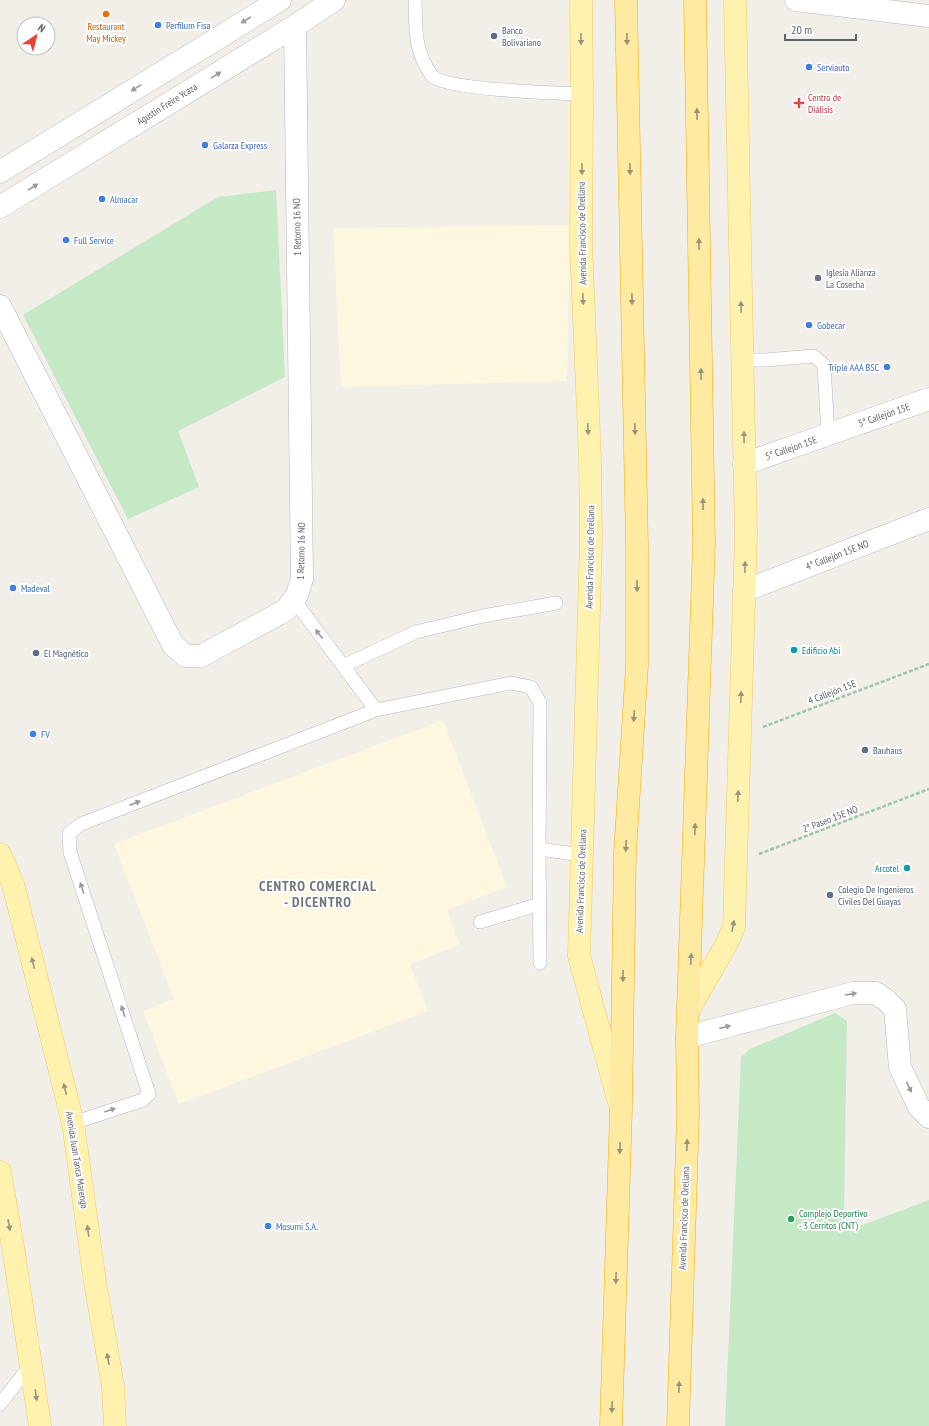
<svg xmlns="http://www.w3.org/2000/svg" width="929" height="1426" font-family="'PT Sans Narrow',sans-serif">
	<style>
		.commercial { fill: #fef7e0 }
		.green { fill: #c5e8c5 }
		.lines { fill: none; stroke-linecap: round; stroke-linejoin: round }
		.service-casing { stroke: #b5b8bc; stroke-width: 14 }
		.minor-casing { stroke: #b5b8bc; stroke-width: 23 }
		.secondary-casing { stroke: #b6babf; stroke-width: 23 }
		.primary-casing { stroke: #f2c960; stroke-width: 23 }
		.trunk-casing { stroke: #f9ab00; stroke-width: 23 }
		.path { stroke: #9cc7a9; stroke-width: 2.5; stroke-dasharray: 4 2; stroke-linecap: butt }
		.service { stroke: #fff; stroke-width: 13 }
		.minor { stroke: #fff; stroke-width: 22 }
		.secondary { stroke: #fff; stroke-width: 22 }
		.primary { stroke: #fff2af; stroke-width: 22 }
		.trunk { stroke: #feeaa1; stroke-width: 22 }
		.oneway { fill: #979a9d }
		.oneway2 { fill: #979581 }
		.oneway3 { fill: #97927c }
		.food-dot { fill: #e8710a; stroke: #fff; stroke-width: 1.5 }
		.shop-dot { fill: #3f7fe0; stroke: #fff; stroke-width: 1.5 }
		.service-dot { fill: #5c6f8a; stroke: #fff; stroke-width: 1.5 }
		.health-dot { fill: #e0444e; stroke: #fff; stroke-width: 1.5 }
		.worship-dot { fill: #6b7280; stroke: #fff; stroke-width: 1.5 }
		.culture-dot { fill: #0f9aa8; stroke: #fff; stroke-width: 1.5 }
		.leisure-dot { fill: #2e9e5b; stroke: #fff; stroke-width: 1.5 }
		.labels { text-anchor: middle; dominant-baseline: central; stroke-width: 4; stroke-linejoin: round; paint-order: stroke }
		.shop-label { font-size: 10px; fill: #366cbe; stroke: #fff; text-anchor: start }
		.food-label { font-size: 10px; fill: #c56008; stroke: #fff }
		.service-label { font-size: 10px; fill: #4e5e75; stroke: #fff; text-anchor: start }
		.health-label { font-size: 10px; fill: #be3a42; stroke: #fff; text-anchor: start }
		.street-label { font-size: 10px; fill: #5f6368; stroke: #fff }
		.worship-label { font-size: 10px; fill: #5b616d; stroke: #fff; text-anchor: start }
		.culture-label { font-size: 10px; fill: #0d838f; stroke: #fff; text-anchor: start }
		.leisure-label { font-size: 10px; fill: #27864d; stroke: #fff; text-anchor: start }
		.district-label { font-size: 14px; font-weight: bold; letter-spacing: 1px; fill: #70757a; stroke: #fff }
	</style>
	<rect width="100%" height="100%" fill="#f1efe8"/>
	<path class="commercial" d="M570 225 567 381 341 387 333 228Z
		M443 720 507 887 447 910 460 945 410 964 428 1011 179 1104 143 1011 174 999 114 844Z"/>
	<path class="green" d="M276 190 285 377 178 431 199 487 128 519 23 315 218 197Z
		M835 1013 847 1021 844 1213 851 1225 860 1226 929 1200V1426H725L741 1057 750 1049Z"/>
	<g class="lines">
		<g class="service-casing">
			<path id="service" d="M415 0C416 25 414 46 427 68 429 70 430 74 432 76 447 90 557 93 582 94
				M743 360H766L814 356 824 365 828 435
				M294 600 376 710
				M343 666 416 632 483 616 556 603
				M539 849 540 963
				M480 922 540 904
				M73 1123 143 1100 149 1094 70 852 69 833 81 824 376 710 511 683 531 687 540 703 539 849 582 855
				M0 1404 31 1365"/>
		</g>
		<g class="minor-casing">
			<path id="minor" d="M796 0 929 16
				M0 306 173 645 186 656H201L286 610 297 595 302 579 295 26
				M744 464 929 399
				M744 591 929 519
				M687 1037 853 993H876L886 1000 895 1009 900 1067 919 1107 929 1117"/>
		</g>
		<g class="secondary-casing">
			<path id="secondary" d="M0 172 280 0
				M0 207 295 26 334 0"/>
		</g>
		<g class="primary-casing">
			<path id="primary" d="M581 0 582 94 581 244 590 459 591 540 579 956 618 1099
				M0 854 13 884 73 1123 95 1282 113 1386 115 1426
				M689 1009 726 945 734 927 746 535 735 0
				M0 1172 14 1253 40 1426"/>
		</g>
		<g class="trunk-casing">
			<path id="trunk" d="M611 1426 621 1109 625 853 637 665V547L626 0
				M678 1426 688 1114 687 1037 704 543 695 0"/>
		</g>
		<path class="path" d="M763 727 929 664
			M759 854 929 789"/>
		<use href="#service" class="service"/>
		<use href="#minor" class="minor"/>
		<use href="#secondary" class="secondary"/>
		<use href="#primary" class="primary"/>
		<use href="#trunk" class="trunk"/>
	</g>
	<defs><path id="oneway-solid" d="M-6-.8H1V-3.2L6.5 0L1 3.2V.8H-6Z"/></defs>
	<g class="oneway">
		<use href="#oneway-solid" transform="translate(246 20) rotate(148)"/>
		<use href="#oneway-solid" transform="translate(216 75) rotate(-32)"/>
		<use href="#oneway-solid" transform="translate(136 88) rotate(148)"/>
		<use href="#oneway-solid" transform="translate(33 187) rotate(-32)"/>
		<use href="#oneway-solid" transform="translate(319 634) rotate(-127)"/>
		<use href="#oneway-solid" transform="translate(135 803) rotate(-21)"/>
		<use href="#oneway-solid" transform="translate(82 888) rotate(-108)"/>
		<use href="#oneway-solid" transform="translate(851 994) rotate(-9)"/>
		<use href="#oneway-solid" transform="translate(123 1011) rotate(-108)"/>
		<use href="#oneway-solid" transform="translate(725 1027) rotate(-15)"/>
		<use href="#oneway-solid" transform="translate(909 1087) rotate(65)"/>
		<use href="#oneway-solid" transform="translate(110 1110) rotate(-19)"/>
	</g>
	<g class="oneway2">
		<use href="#oneway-solid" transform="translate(581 39) rotate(89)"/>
		<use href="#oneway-solid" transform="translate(582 169) rotate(90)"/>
		<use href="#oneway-solid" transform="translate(583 299) rotate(88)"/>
		<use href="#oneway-solid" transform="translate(741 307) rotate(-91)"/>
		<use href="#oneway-solid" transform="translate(588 429) rotate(88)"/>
		<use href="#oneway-solid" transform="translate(744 437) rotate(-91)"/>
		<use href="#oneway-solid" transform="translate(745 567) rotate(-88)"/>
		<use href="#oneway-solid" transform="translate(741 697) rotate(-88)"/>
		<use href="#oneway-solid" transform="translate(738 796) rotate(-88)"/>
		<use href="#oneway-solid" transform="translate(733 926) rotate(-79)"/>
		<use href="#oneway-solid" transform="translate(33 963) rotate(-104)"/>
		<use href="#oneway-solid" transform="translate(65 1089) rotate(-104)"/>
		<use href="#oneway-solid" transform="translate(9 1225) rotate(80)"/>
		<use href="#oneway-solid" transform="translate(88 1231) rotate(-98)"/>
		<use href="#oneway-solid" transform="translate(108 1359) rotate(-100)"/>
		<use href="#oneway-solid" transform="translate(36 1395) rotate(82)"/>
	</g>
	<g class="oneway3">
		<use href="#oneway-solid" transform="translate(627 39) rotate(89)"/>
		<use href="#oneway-solid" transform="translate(697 114) rotate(-91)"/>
		<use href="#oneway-solid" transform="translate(630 169) rotate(89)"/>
		<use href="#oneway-solid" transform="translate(699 244) rotate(-91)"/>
		<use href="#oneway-solid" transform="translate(632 299) rotate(89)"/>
		<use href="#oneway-solid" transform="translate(701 374) rotate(-91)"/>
		<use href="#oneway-solid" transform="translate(635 429) rotate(89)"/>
		<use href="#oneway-solid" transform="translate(703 504) rotate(-91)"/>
		<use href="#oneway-solid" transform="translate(637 586) rotate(90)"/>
		<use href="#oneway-solid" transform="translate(634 716) rotate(93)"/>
		<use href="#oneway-solid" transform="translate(695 829) rotate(-88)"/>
		<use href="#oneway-solid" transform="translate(626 846) rotate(93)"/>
		<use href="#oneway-solid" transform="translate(691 959) rotate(-88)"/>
		<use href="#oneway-solid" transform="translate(623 976) rotate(91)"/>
		<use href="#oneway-solid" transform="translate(687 1145) rotate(-88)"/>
		<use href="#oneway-solid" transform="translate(620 1148) rotate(92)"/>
		<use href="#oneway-solid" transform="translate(616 1278) rotate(92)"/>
		<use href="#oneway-solid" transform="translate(679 1387) rotate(-88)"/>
		<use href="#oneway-solid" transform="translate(612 1407) rotate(92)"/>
	</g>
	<circle class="food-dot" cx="106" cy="14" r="4"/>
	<g class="shop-dot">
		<circle cx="158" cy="25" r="4"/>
		<circle cx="809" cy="67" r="4"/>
		<circle cx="205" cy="145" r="4"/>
		<circle cx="102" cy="199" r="4"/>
		<circle cx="66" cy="240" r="4"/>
		<circle cx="809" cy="325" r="4"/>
		<circle cx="887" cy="367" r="4"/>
		<circle cx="13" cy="588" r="4"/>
		<circle cx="33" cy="734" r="4"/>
		<circle cx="268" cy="1226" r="4"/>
	</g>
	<g class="service-dot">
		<circle cx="494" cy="36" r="4"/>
		<circle cx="36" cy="653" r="4"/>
		<circle cx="865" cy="750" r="4"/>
		<circle cx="830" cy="895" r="4"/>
	</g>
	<path class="health-dot" d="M797 97h4v4h4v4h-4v4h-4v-4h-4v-4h4z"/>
	<circle class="worship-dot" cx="818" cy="278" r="4"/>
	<g class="culture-dot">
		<circle cx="794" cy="650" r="4"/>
		<circle cx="907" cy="868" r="4"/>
	</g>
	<circle class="leisure-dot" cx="791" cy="1219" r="4"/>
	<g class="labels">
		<g class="shop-label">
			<text x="166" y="25">Perfilum Fisa</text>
			<text x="817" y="67">Serviauto</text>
			<text x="213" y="145">Galarza Express</text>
			<text x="110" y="199">Almacar</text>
			<text x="74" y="240">Full Service</text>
			<text x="817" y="325">Gobecar</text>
			<text x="879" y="367" text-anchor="end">Triple AAA BSC</text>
			<text x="21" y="588">Madeval</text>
			<text x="41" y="734">FV</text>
			<text x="276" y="1226">Mosumi S.A.</text>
		</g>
		<g class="food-label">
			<text x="106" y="26">Restaurant<tspan x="106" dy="12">May Mickey</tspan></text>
		</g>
		<g class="service-label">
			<text x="502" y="30">Banco<tspan x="502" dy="12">Bolivariano</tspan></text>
			<text x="44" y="653">El Magnético</text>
			<text x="873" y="750">Bauhaus</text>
			<text x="838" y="889">Colegio De Ingenieros<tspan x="838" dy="12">Civiles Del Guayas</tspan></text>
		</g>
		<g class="health-label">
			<text x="808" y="97">Centro de<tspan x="808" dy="12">Diálisis</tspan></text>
		</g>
		<g class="street-label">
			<text transform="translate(167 104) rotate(-32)">Agustín Freire Ycaza</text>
			<text transform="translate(297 227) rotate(-91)">1 Retorno 16 NO</text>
			<text transform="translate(582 233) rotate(-91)">Avenida Francisco de Orellana</text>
			<text transform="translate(884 415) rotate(-19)">5° Callejón 15E</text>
			<text transform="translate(791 448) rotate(-19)">5° Callejon 15E</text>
			<text transform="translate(301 551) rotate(-89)">1 Retorno 16 NO</text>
			<text transform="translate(837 555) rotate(-21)">4° Callejón 15E NO</text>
			<text transform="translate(590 557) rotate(-89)">Avenida Francisco de Orellana</text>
			<text transform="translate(832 692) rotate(-21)">4 Callejón 15E</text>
			<text transform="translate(830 819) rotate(-21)">2° Paseo 15E NO</text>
			<text transform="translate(581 881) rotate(-88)">Avenida Francisco de Orellana</text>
			<text transform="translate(77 1160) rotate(81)">Avenida Juan Tanca Marengo</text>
			<text transform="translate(684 1218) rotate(-88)">Avenida Francisco de Orellana</text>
		</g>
		<g class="worship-label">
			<text x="826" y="272">Iglesia Alianza<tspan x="826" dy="12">La Cosecha</tspan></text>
		</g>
		<g class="culture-label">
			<text x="802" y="650">Edificio Abi</text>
			<text x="899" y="868" text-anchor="end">Arcotel</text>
		</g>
		<g class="leisure-label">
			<text x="799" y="1213">Complejo Deportivo<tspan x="799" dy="12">- 3 Cerritos (CNT)</tspan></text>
		</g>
		<g class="district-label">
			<text x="318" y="886">CENTRO COMERCIAL<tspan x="318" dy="16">- DICENTRO</tspan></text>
		</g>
	</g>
	<g transform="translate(36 36) rotate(35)"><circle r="19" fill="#ffffff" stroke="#bfc1c3"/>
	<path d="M0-3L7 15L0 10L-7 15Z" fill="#ea4335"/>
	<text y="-6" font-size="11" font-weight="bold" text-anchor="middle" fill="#5f6368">N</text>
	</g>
	<path d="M785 34v6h71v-6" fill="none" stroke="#5f6368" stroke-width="2"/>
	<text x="791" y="34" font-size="12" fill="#5f6368" stroke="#ffffff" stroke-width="3" paint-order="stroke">20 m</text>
</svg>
